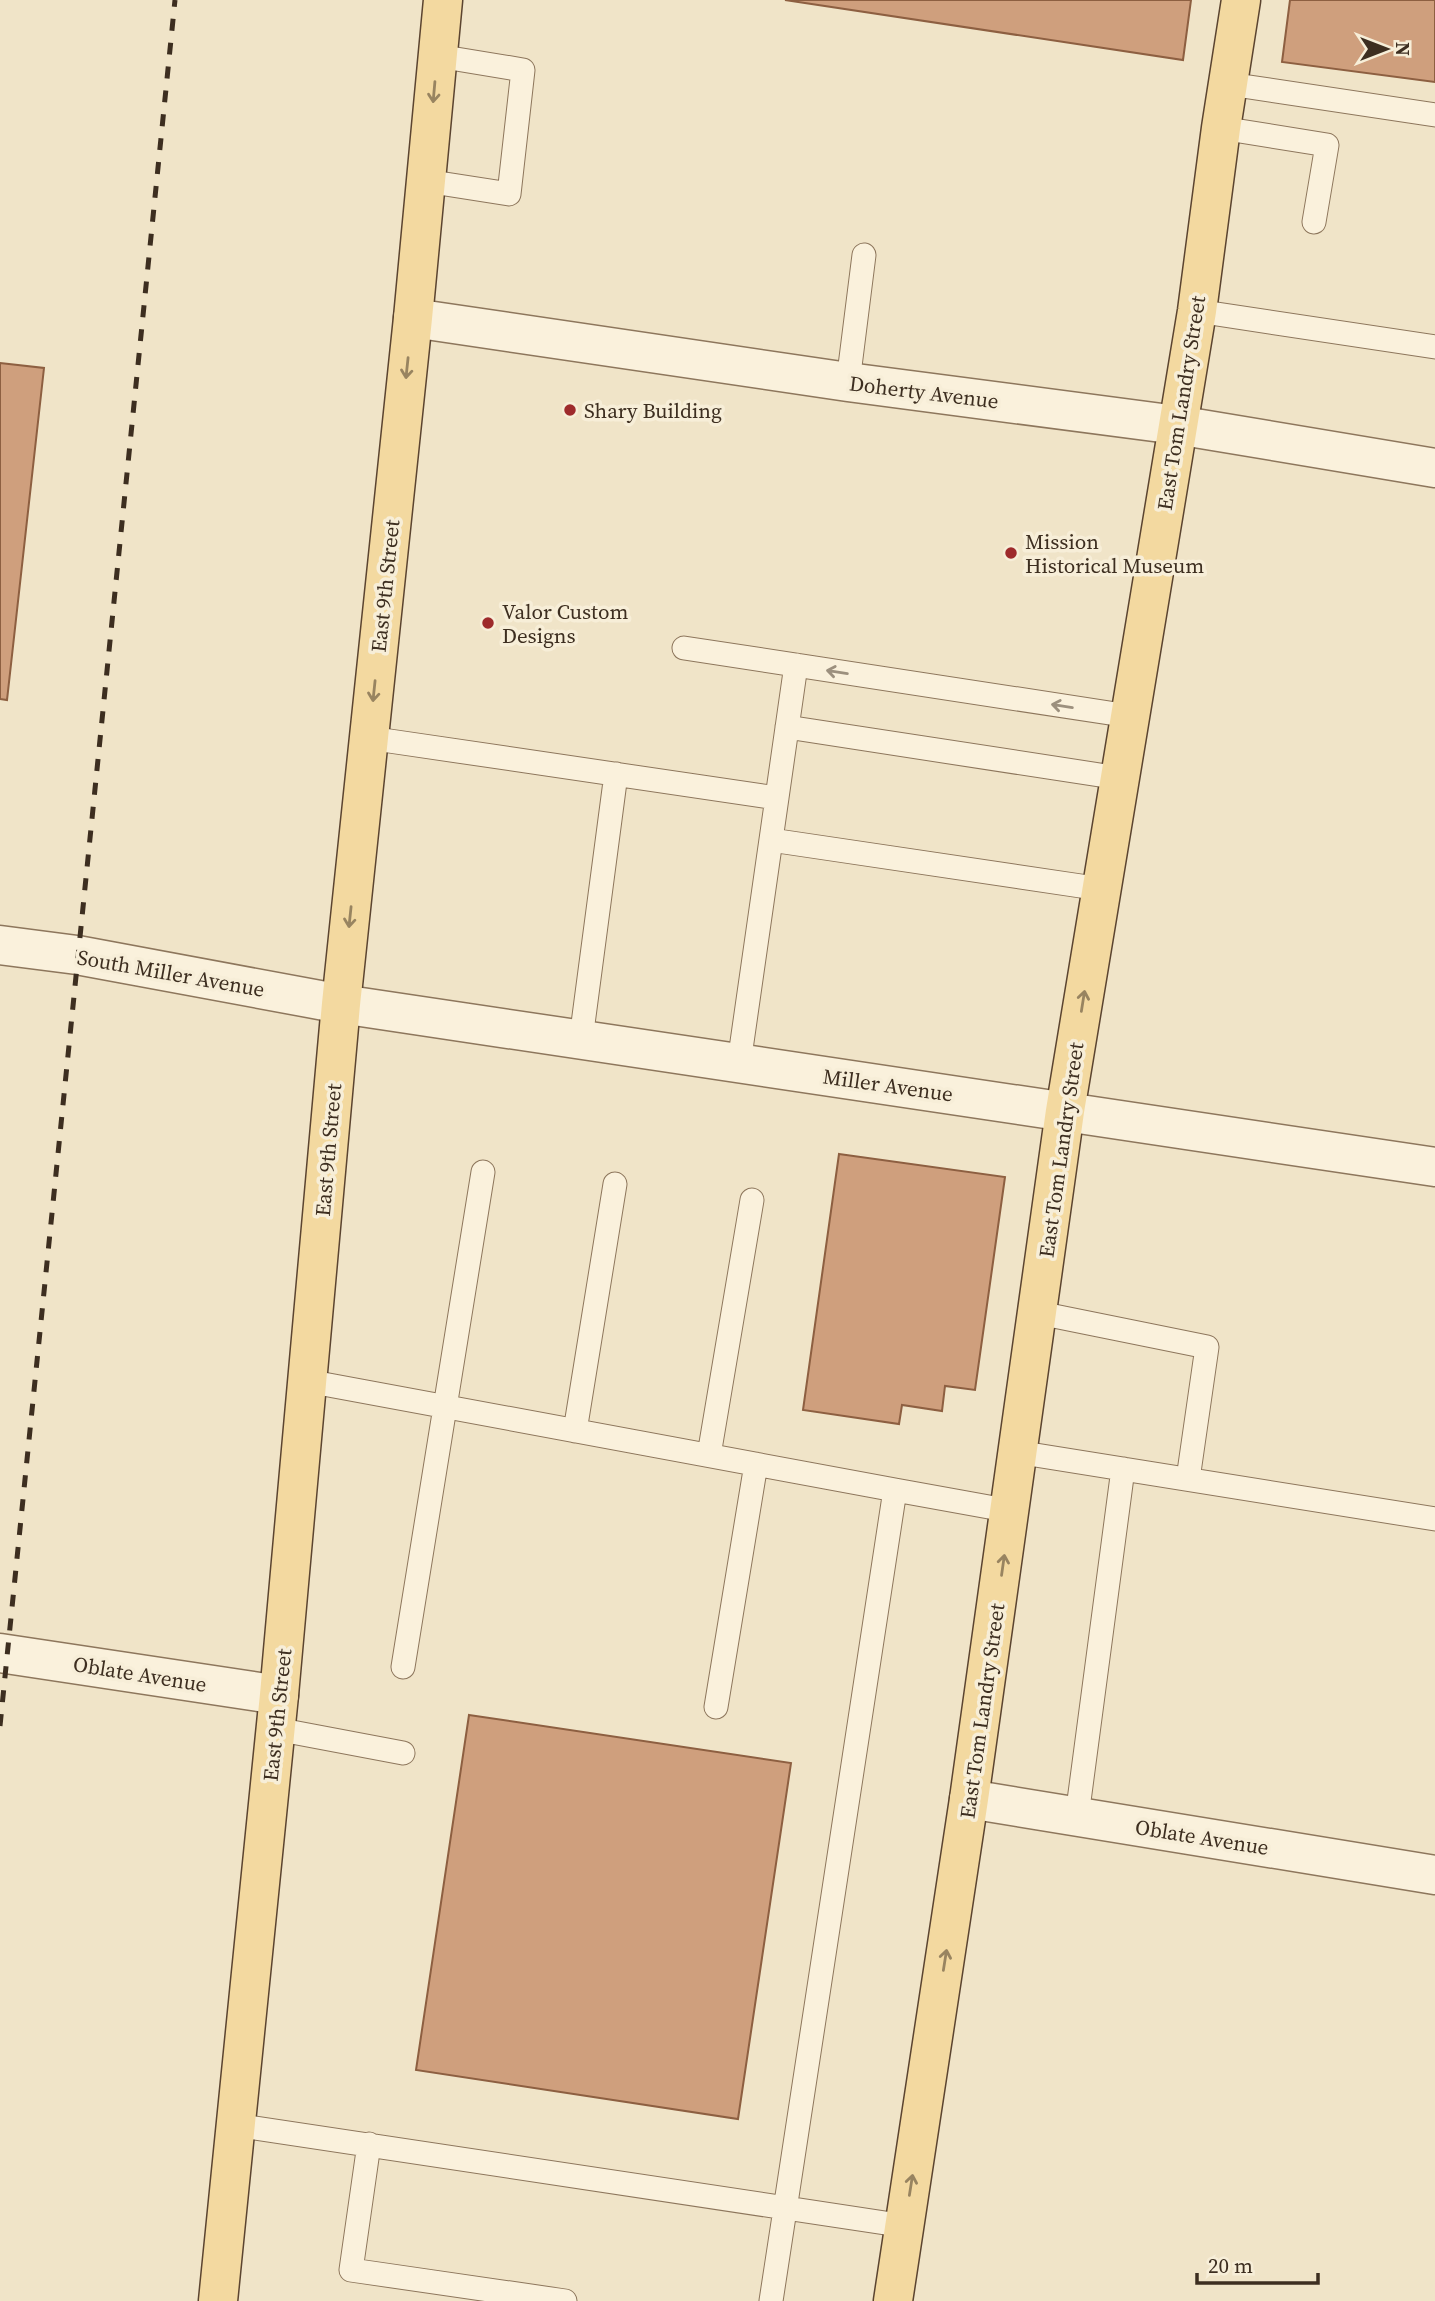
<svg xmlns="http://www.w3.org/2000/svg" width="1435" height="2301" font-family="'Source Serif 4',serif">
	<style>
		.building { fill: #cf9f7d; stroke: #8d5f41; stroke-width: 2 }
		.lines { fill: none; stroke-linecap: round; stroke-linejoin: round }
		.service-casing { stroke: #8d765c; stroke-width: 25 }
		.minor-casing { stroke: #8d765c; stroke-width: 41 }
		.primary-casing { stroke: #5b4430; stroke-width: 41 }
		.service { stroke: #faf1dc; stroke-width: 23 }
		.minor { stroke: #faf1dc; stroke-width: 38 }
		.primary { stroke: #f3d9a0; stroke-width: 38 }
		.rail { stroke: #3d2e20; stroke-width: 5; stroke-dasharray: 12 12; stroke-linecap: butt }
		.oneway { stroke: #988460 }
		.oneway2 { stroke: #9c907e }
		.poi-dot { fill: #9e2a2b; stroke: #f7eed8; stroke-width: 2.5 }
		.labels { text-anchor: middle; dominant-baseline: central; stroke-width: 7; stroke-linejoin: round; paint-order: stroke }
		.street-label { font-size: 21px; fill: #3d2e20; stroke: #f7eed8 }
		.poi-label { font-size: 21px; fill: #3d2e20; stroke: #f7eed8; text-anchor: start }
	</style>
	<rect width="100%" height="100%" fill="#f0e4c8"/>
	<path class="building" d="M785 0H1191L1183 60Z
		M1290 0H1435V82L1282 62Z
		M0 363 44 368 7 700 0 699Z
		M839 1154 1005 1177 975 1390 945 1386 942 1411 902 1405 899 1424 803 1410Z
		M469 1715 791 1763 738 2119 416 2070Z"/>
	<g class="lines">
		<g class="service-casing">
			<path id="service" d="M1229 84 1435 115
				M1221 128 1327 145 1314 222
				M426 181 509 194 523 70 438 56
				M1197 311 1435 347
				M848 382 864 255
				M684 648 1129 716
				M787 727 1119 778
				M369 738 777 798
				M771 840 1101 889
				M581 1039 616 774
				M739 1063 796 665
				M1039 1313 1207 1347 1188 1479
				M307 1381 895 1490
				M575 1431 615 1184
				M1017 1452 1435 1519
				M709 1455 752 1200
				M403 1667 483 1172
				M716 1707 756 1464
				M276 1729 403 1753
				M1077 1816 1123 1469
				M235 2125 905 2226
				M369 2144 351 2270 565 2301
				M771 2301 895 1490 1011 1511"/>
		</g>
		<g class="minor-casing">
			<path id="minor" d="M413 318 848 382 1177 425 1435 468
				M0 945 77 955 341 1004 1435 1167
				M0 1653 279 1695
				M969 1799 1435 1875"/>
		</g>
		<g class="primary-casing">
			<path id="primary" d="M218 2301 279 1695 341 1004 413 318 443 0
				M893 2301 969 1799 1065 1111 1197 311 1221 128 1241 0"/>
		</g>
		<use href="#service" class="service"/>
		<use href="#minor" class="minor"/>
		<use href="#primary" class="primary"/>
		<path class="rail" d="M0 1726 175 0"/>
	</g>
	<defs><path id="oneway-shaft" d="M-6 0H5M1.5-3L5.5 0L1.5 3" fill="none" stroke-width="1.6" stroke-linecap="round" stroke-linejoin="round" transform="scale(1.75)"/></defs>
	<g class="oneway">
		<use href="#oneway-shaft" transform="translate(434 92) rotate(95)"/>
		<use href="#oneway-shaft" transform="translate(407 368) rotate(96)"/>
		<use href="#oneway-shaft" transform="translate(374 691) rotate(96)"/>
		<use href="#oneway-shaft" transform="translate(350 917) rotate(96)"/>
		<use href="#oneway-shaft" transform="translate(1083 1001) rotate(-81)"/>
		<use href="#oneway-shaft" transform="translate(1003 1565) rotate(-82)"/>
		<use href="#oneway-shaft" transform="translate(945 1960) rotate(-81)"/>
		<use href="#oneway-shaft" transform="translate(911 2185) rotate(-81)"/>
	</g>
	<g class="oneway2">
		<use href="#oneway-shaft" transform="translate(837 672) rotate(-171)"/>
		<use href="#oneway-shaft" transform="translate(1062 706) rotate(-171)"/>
	</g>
	<g class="poi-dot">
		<circle cx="570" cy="410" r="7"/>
		<circle cx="1011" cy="553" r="7"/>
		<circle cx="488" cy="623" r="7"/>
	</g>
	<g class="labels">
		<g class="street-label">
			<text transform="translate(924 392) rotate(7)">Doherty Avenue</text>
			<text transform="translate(1181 403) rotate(-81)">East Tom Landry Street</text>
			<text transform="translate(385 586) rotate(-84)">East 9th Street</text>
			<text transform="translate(171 973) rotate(10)">South Miller Avenue</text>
			<text transform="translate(888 1085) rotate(8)">Miller Avenue</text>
			<text transform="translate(328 1150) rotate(-85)">East 9th Street</text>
			<text transform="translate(1061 1150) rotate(-82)">East Tom Landry Street</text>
			<text transform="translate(140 1674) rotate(9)">Oblate Avenue</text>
			<text transform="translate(982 1711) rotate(-82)">East Tom Landry Street</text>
			<text transform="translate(277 1715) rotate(-84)">East 9th Street</text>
			<text transform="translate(1202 1837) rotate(9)">Oblate Avenue</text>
		</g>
		<g class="poi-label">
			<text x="584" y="410">Shary Building</text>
			<text x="1025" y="541">Mission<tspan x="1025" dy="24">Historical Museum</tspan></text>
			<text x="502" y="611">Valor Custom<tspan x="502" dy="24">Designs</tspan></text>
		</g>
	</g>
	<g transform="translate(1386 49) rotate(90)" stroke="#f7eed8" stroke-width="5" paint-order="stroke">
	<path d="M0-5L12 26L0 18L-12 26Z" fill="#3d2e20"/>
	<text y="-10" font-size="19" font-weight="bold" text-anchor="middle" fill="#3d2e20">N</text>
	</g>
	<path d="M1197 2273v10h121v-10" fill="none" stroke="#3d2e20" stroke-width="3.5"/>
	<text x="1208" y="2273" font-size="21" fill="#3d2e20" stroke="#f7eed8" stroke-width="5" paint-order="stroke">20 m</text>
</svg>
